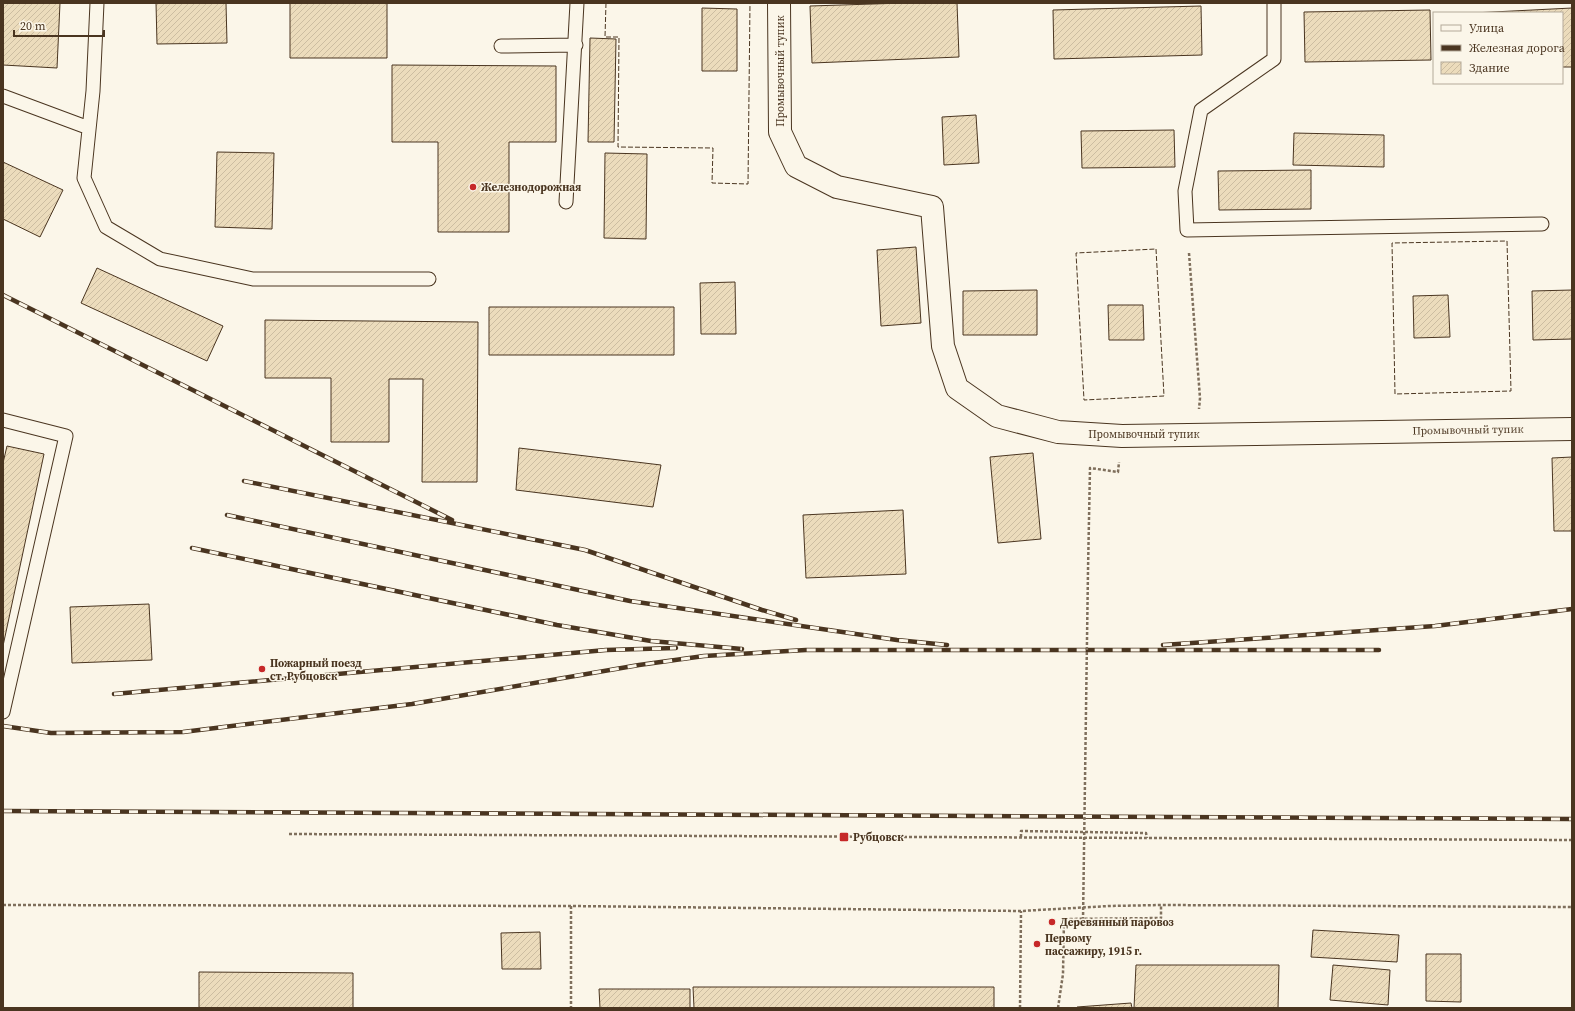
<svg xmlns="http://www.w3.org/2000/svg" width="1575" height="1011" font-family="'Source Serif 4',serif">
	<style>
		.building { fill: url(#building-hatch); stroke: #4a3520 }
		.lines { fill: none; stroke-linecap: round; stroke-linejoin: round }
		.service-casing { stroke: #4a3520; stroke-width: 15 }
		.minor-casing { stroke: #4a3520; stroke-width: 24 }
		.path { stroke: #7f6f5c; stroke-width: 2.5; stroke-dasharray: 3 2; stroke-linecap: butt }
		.service { stroke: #fbf6e9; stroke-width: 13 }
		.minor { stroke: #fbf6e9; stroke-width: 22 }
		.rail-casing { stroke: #4a3520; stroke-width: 4.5 }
		.rail { stroke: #fbf6e9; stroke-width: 3; stroke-dasharray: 9; stroke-linecap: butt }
		.path-bridge { stroke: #7f6f5c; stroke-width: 2.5; stroke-dasharray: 3 2; stroke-linecap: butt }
		.fence { stroke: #4a3520; stroke-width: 1; stroke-dasharray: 5 2; stroke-linecap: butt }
		.poi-dot { fill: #c62828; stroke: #fbf6e9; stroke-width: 1.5 }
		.labels { text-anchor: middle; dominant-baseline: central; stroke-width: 3; stroke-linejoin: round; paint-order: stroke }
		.street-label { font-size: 11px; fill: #4a3520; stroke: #fbf6e9 }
		.poi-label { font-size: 11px; font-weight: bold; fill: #4a3520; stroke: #fbf6e9; text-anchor: start }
	</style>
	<defs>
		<pattern id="building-hatch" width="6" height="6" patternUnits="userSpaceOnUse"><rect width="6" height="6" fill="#ecdcbc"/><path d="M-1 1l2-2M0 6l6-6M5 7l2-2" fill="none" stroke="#ccbda1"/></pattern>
	</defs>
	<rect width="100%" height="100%" fill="#fbf6e9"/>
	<path class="building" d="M3 3H60L57 68 3 65Z
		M156 3H226L227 43 157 44Z
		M290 3H387V58H290Z
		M904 3H957L959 57 812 63 810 6Z
		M1201 6 1202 55 1054 59 1053 10Z
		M702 8 737 9V71H702Z
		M1572 8V67H1562V13H1473Z
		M1430 10 1431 60 1305 62 1304 12Z
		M590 38 616 39 614 142H588Z
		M392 65 556 66V142H509V232H438V142H392Z
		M976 115 979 163 944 165 942 117Z
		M1174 130 1175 167 1082 168 1081 131Z
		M1294 133 1384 135V167L1293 165Z
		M217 152 274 153 272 229 215 227Z
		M605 153 647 154 646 239 604 238Z
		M3 162 63 190 40 237 3 219Z
		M1311 170V209L1219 210 1218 171Z
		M916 247 921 323 881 326 877 250Z
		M97 268 223 326 207 361 81 303Z
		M735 282 736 334H701L700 283Z
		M1037 290V335H963V291Z
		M1572 290V339L1533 340 1532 291Z
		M1448 295 1450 337 1414 338 1413 296Z
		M1108 305H1143L1144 340H1109Z
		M489 307H674V355H489Z
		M265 320 478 322 477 482H422L423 379H389V442H331V378H265Z
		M7 446 44 454 3 646V463Z
		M519 448 661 465 653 507 516 490Z
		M1033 453 1041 539 998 543 990 457Z
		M1572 457V531H1554L1552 458Z
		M903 510 906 574 806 578 803 515Z
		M149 604 152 660 72 663 70 607Z
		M1313 930 1399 935 1397 962 1311 957Z
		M540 932 541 969H502L501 933Z
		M1426 954H1461V1002L1426 1001Z
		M1136 965H1279L1278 1008H1134Z
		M1333 965 1390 970 1388 1005 1330 1000Z
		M199 972 353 973V1008H199Z
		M693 987H994V1008H694Z
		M599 989H690V1008H600Z
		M1131 1003 1132 1008H1077V1007Z"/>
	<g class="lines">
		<g class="service-casing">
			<path id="service" d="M97 3 93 91 84 178 106 227 160 259 253 279H429
				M1274 3V59L1201 110 1185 191 1187 230 1542 224
				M501 46 576 45
				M3 96 89 128
				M566 202 577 3
				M3 420 66 436 3 712"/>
		</g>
		<g class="minor-casing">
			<path id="minor" d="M779 3 780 132 796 166 837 187 932 207 943 346 957 388 997 416 1058 432 1122 436 1572 429"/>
		</g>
		<path class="path" d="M1189 253 1200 398 1199 409
			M1088 570 1090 468 1118 472 1119 462
			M289 834 1572 840
			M1021 837V831L1146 833 1147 838
			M3 905 571 906 1021 911 1109 906 1161 905 1572 907
			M571 906V1008
			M1020 1008 1021 911
			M1058 1008 1063 974 1064 919 1161 918V905"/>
		<use href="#service" class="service"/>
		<use href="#minor" class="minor"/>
		<g class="rail-casing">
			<path id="rail" d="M3 295 452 520
				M244 481 585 550 762 610 796 620
				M227 515 630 601 897 640 947 645
				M192 548 557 625 651 641 742 649
				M1163 645 1435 626 1572 609
				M114 694 606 650 676 648
				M3 726 51 733 183 732 412 704 639 665 704 656 806 650H1379
				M3 811 1572 819"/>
		</g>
		<use href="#rail" class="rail"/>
		<path class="path-bridge" d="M1083 920 1088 570"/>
		<path class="fence" d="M606 3 605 37H619L618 147 713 148 712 183 748 184 750 3
			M1507 241 1511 391 1395 394 1392 243Z
			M1156 249 1164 396 1084 400 1076 253Z"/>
	</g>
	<g class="poi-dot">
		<circle cx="473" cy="187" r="4"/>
		<circle cx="262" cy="669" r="4"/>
		<rect x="839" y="832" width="10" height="10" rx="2"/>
		<circle cx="1052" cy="922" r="4"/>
		<circle cx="1037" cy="944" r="4"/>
	</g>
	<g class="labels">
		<g class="street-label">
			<text transform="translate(780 71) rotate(-90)">Промывочный тупик</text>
			<text transform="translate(1468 430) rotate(-1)">Промывочный тупик</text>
			<text x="1144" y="434">Промывочный тупик</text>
		</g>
		<g class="poi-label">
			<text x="481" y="187">Железнодорожная</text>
			<text x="270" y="663">Пожарный поезд<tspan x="270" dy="13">ст. Рубцовск</tspan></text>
			<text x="853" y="837">Рубцовск</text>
			<text x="1060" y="922">Деревянный паровоз</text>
			<text x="1045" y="938">Первому<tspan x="1045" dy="13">пассажиру, 1915 г.</tspan></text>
		</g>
	</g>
	<rect width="1575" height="1011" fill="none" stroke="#4a3520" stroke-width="8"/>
	<rect x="1433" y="12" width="130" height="72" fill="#fbf6e9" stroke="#b4a999"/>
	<rect x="1441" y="25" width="20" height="6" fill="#fbf6e9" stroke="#b4a999"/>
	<text x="1469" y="32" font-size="12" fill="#4a3520">Улица</text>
	<rect x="1441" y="45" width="20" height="6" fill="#4a3520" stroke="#b4a999"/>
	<text x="1469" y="52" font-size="12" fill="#4a3520">Железная дорога</text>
	<rect x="1441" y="62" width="20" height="12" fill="url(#building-hatch)" stroke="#b4a999"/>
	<text x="1469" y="72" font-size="12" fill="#4a3520">Здание</text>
	<path d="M14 30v6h90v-6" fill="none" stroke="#4a3520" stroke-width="2"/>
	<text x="20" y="30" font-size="12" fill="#4a3520" stroke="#fbf6e9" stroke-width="3" paint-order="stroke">20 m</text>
</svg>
